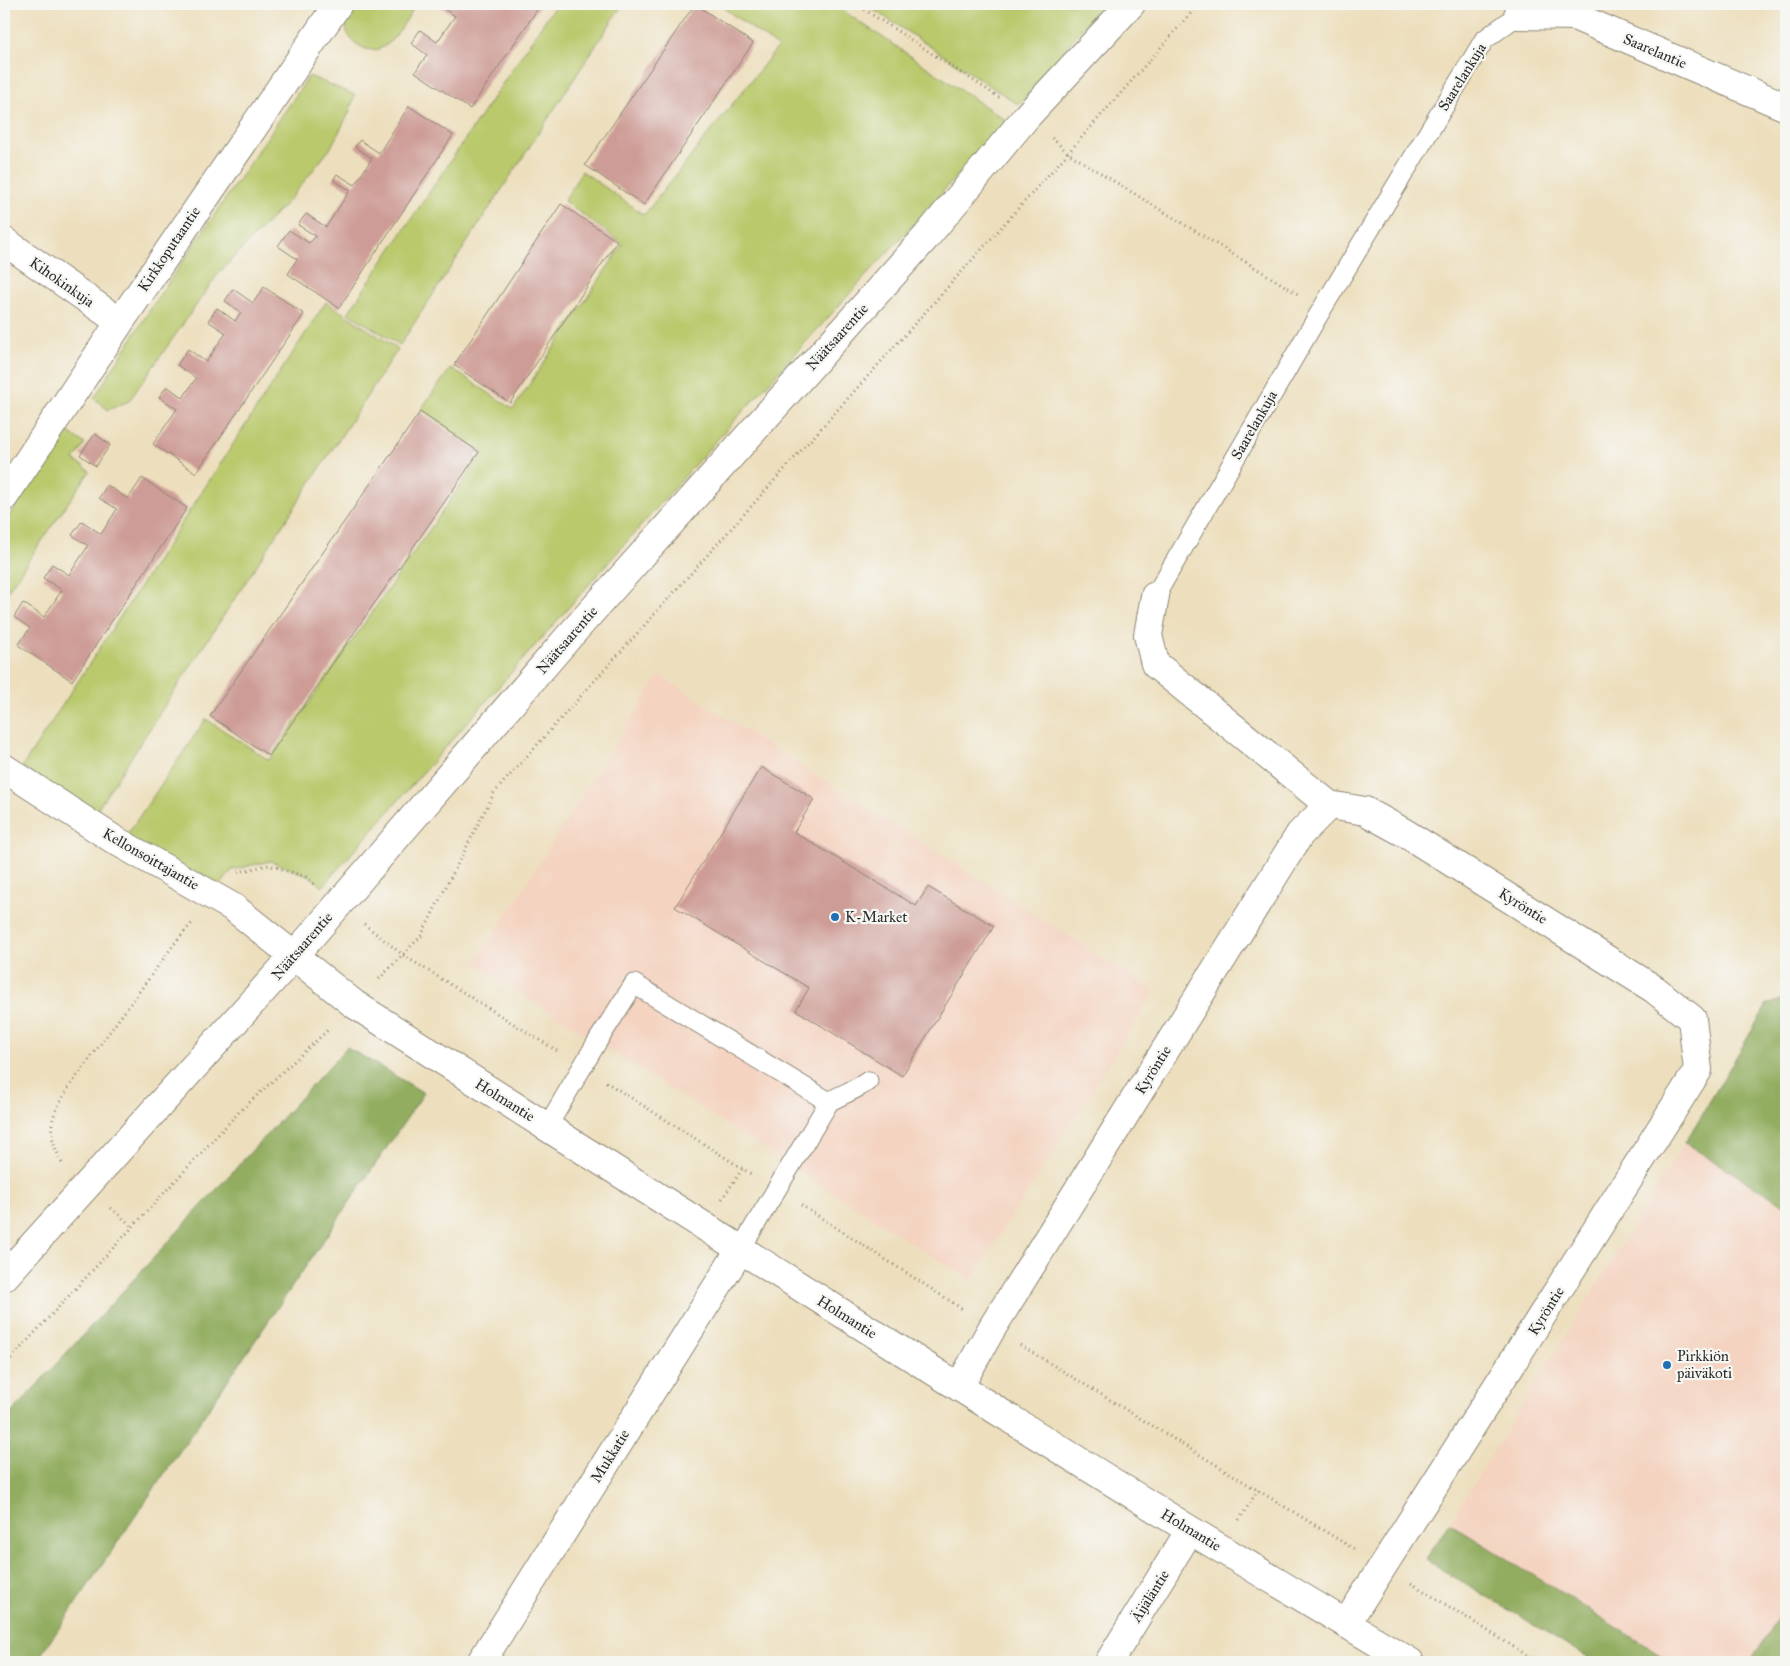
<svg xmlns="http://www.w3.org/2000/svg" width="1790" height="1666" font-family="'IM FELL Great Primer',serif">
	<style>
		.built { fill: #f4d3c0 }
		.green { fill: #b9c96c; stroke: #727a4c }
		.forest { fill: #92ad60; stroke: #5e6c46 }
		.building { fill: #ce9c96 }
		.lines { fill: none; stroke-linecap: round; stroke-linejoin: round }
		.service-casing { stroke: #8c8574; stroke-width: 21 }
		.minor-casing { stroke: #8c8574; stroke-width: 30 }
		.tertiary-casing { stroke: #8c8574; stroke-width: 30 }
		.path { stroke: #8c8574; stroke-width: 3; stroke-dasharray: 1 4; stroke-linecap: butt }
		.service { stroke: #fff; stroke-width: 19 }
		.minor { stroke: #fff; stroke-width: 28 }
		.tertiary { stroke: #fff; stroke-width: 28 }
		.poi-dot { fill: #1f6fb2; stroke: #f6f6f2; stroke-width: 2 }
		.labels { text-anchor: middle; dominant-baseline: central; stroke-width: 4.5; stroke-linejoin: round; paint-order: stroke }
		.street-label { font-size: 15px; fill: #2b2b2b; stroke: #f6f6f2 }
		.poi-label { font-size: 15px; fill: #2b2b2b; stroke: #f6f6f2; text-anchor: start }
	</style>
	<rect width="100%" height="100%" fill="#f6f6f2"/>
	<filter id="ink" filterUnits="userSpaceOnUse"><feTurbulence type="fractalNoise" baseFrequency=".02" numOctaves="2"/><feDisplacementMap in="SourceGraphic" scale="10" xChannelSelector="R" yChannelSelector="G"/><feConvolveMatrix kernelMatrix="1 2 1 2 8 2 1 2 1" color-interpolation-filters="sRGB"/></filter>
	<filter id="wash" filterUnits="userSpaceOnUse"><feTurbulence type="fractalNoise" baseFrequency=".0096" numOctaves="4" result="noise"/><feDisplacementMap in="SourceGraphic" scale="20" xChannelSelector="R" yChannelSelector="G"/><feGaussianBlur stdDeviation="1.12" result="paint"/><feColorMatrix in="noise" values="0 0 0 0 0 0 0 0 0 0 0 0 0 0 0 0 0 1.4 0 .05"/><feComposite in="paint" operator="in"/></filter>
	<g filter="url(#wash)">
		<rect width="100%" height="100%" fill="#eddfbd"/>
		<path class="built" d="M659 675 1155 991 971 1281 475 964Z
			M1685 1143 1786 1206V1604L1750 1662H1673L1449 1523Z"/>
		<path class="green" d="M357 4H416C408 17 394 44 379 49 363 54 342 37 346 20 347 15 354 8 357 4Z
			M556 4H623L400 345 348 313Z
			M724 4H833L1007 121 714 443 322 887 310 876 270 861 232 870 215 893 124 839 206 719 269 760 483 453 421 409 451 368 513 409 623 244 564 201 582 171 644 215 778 47 722 7Z
			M865 4H1102L1019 105Z
			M309 76 355 95 349 113 330 149 290 199 218 274 129 401 108 410 94 398 155 302Z
			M326 302 398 349 94 814 22 767Z
			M67 431 85 444 74 460 90 471 4 596V523Z"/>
		<path class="forest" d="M1786 998V1206L1685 1143 1767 1005Z
			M347 1047 424 1093 36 1662H4V1421Z
			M1449 1523 1673 1662H1596L1426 1560Z
			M1786 1604V1662H1750Z"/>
		<g id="blocks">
			<path class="building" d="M439 4H458L462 7 464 4H541L470 109 415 72 427 55 411 43 420 30 437 42 455 16 438 5Z
				M695 4 753 43 644 205 585 165Z
				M409 106 453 135 339 308 288 274 297 259 278 246 289 230 309 243 316 236 298 225 306 214 326 227 350 190 333 180 337 174 355 185 372 158 355 147 360 140 379 153Z
				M561 204 617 241 510 403 454 365Z
				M264 287 304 314 196 473 153 444 177 409 159 397 167 386 183 398 196 378 177 365 188 349 206 362 226 333 208 321 217 308 235 321 241 312 225 301 233 289 253 303Z
				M420 412 479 452 269 756 210 716Z
				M95 434 110 445 96 466 80 455Z
				M142 478 187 508 72 681 18 645 30 628 14 617 23 603 44 617 62 590 43 578 52 564 69 575 88 546 72 535 82 521 101 534 117 509 99 498 107 485 128 499Z
				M761 767 814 799 794 832 916 906 928 887 994 926 902 1076 796 1010 809 988 675 907Z"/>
		</g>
	</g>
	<g filter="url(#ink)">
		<use href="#blocks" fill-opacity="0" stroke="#8c8574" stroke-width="1"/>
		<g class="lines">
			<g class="service-casing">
				<path id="service" d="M1155 596 1322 309 1484 40 1518 15
					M829 1102C842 1094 856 1090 868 1081
					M547 1127 597 1042 634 984 829 1102 740 1250"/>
			</g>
			<g class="minor-casing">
				<path id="minor" d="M1518 15 1574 16 1786 107
					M4 241 120 322
					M4 497 120 322 338 4
					M1155 596 1148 635 1155 664 1329 805
					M4 768 113 839 234 908 354 1004 547 1127 959 1387 1190 1530 1410 1662
					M959 1387 992 1328 1300 834 1329 805 1365 811 1405 833 1654 989 1692 1019 1698 1070 1346 1624
					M481 1662 740 1250
					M1109 1662 1190 1530"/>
			</g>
			<g class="tertiary-casing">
				<path id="tertiary" d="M4 1277 294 956 566 640 927 236 1027 116 1131 4"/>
			</g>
			<path class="path" d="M856 4 1000 98
				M1052 138 1068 153 1298 294
				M238 872 269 865 306 877 314 884
				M364 924 403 955 559 1052
				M379 979 421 936 494 793 1068 153 1199 4
				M606 1082 751 1174
				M62 1163C45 1129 50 1118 69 1087L178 939 193 922
				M722 1199 743 1168
				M801 1205 964 1310
				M111 1208 133 1227
				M1020 1345 1354 1549
				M4 1366 239 1112 330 1028
				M1239 1520 1258 1490
				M1411 1583 1538 1662"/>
			<use href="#service" class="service"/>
			<use href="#minor" class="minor"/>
			<use href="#tertiary" class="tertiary"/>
		</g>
	</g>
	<g class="poi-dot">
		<circle cx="835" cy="917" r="5"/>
		<circle cx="1667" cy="1365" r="5"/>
	</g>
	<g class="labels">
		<g class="street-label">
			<text transform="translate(1655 51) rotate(23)">Saarelantie</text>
			<text transform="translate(1462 77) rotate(-58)">Saarelankuja</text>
			<text transform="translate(169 249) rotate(-56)">Kirkkoputaantie</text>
			<text transform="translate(62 282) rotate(35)">Kihokinkuja</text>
			<text transform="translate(837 337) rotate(-48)">Näätsaarentie</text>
			<text transform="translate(1254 425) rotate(-60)">Saarelankuja</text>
			<text transform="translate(567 640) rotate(-49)">Näätsaarentie</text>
			<text transform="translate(151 859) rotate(30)">Kellonsoittajantie</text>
			<text transform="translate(1523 906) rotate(32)">Kyröntie</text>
			<text transform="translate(302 946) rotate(-49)">Näätsaarentie</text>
			<text transform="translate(1153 1070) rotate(-58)">Kyröntie</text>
			<text transform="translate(505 1100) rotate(32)">Holmantie</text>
			<text transform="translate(1546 1311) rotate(-58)">Kyröntie</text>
			<text transform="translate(847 1317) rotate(32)">Holmantie</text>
			<text transform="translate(610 1456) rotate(-58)">Mukkatie</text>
			<text transform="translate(1191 1530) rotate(31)">Holmantie</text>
			<text transform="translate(1150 1596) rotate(-58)">Äijäläntie</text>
		</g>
		<g class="poi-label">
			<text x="845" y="917">K-Market</text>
			<text x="1677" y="1356">Pirkkiön<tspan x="1677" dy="17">päiväkoti</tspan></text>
		</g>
	</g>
	<rect width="1790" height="1666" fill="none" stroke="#f6f6f2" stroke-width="20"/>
</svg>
